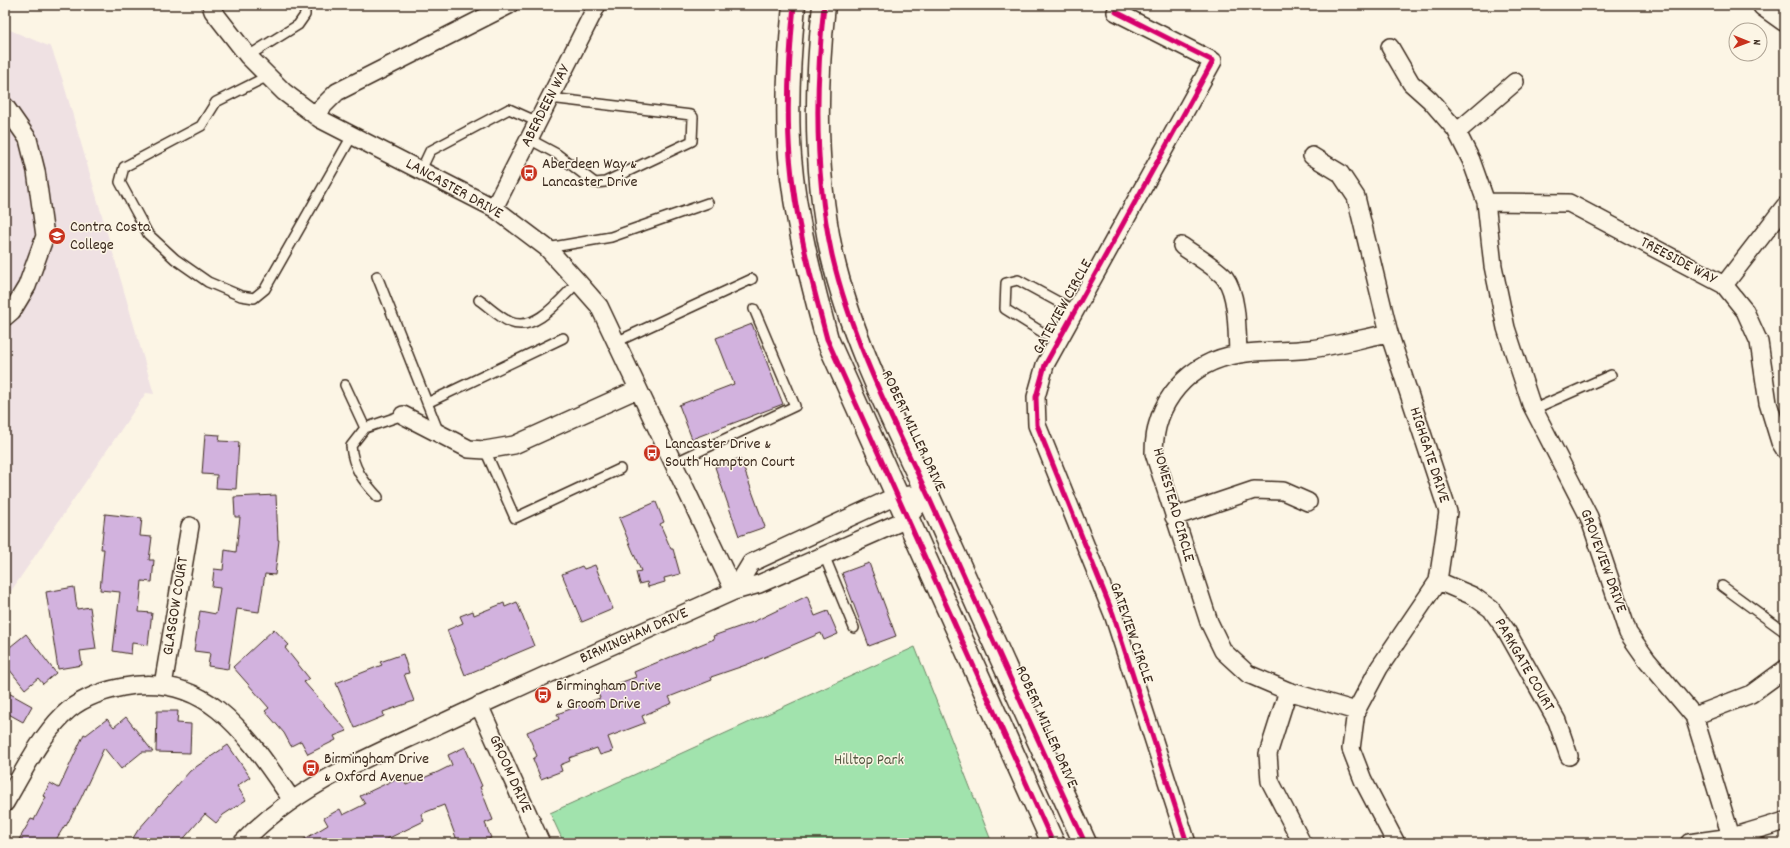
<svg xmlns="http://www.w3.org/2000/svg" width="1790" height="848" font-family="Dekko,sans-serif">
	<style>
		.built { fill: #efe1e3 }
		.green { fill: #a1e3ad; stroke: #6e8666 }
		.building { fill: #d2b2de; stroke: #3b2a1e }
		.lines { fill: none; stroke-linecap: round; stroke-linejoin: round }
		.service-casing { stroke: #3b2a1e; stroke-width: 12 }
		.minor-casing { stroke: #3b2a1e; stroke-width: 20 }
		.secondary-casing { stroke: #3b2a1e; stroke-width: 25 }
		.primary-casing { stroke: #3b2a1e; stroke-width: 25 }
		.service { stroke: #fcf5e5; stroke-width: 9 }
		.minor { stroke: #fcf5e5; stroke-width: 17 }
		.secondary { stroke: #fcf5e5; stroke-width: 22 }
		.primary { stroke: #fcf5e5; stroke-width: 22 }
		.cycleway-casing { stroke: #fcf5e5; stroke-width: 8 }
		.cycleway { stroke: #d6006c; stroke-width: 5 }
		.labels { text-anchor: middle; dominant-baseline: central; stroke-width: 3; stroke-linejoin: round; paint-order: stroke }
		.street-label { font-size: 16px; fill: #3b2a1e; stroke: #fcf5e5 }
		.poi-label { font-size: 16px; fill: #3b2a1e; stroke: #fcf5e5; text-anchor: start }
		.park-label { font-size: 16px; fill: #545842; stroke: #fcf5e5 }
	</style>
	<rect width="100%" height="100%" fill="#fcf5e5"/>
	<filter id="ink" filterUnits="userSpaceOnUse"><feTurbulence type="fractalNoise" baseFrequency=".025" numOctaves="2"/><feDisplacementMap in="SourceGraphic" scale="8" xChannelSelector="R" yChannelSelector="G"/><feConvolveMatrix kernelMatrix="1 2 1 2 8 2 1 2 1" color-interpolation-filters="sRGB"/></filter>
	<g filter="url(#ink)">
		<path class="built" d="M5 28 51 47 62 78 154 394 146 393 5 600Z"/>
		<path class="green" d="M915 647 992 843H564L550 813Z"/>
		<path class="building" d="M752 324 783 404 692 439 679 405 734 384 716 338Z
			M205 434 220 435 219 441 239 442 236 489 216 488 217 475 202 474Z
			M740 458 765 527 739 536 715 467Z
			M276 495 278 540H279L275 575 265 574 259 612 237 609 228 669 208 666 210 653 194 651 200 611 216 614 220 588 212 587 214 569 223 570 225 550 236 552 240 517H235L234 497Z
			M656 502 664 522 660 524 671 549H673L680 574 664 578 665 582 648 587 647 582 639 584 636 572 641 571 619 518Z
			M105 514 142 518 140 536 152 537 149 560H154L152 582 142 581 139 612 152 613 148 645 132 643 131 654 113 651 120 592 100 590 104 549H101Z
			M869 563 896 636 869 646 842 573Z
			M595 565 613 609 582 622 562 574 582 566 584 569Z
			M74 587 77 609 90 607 96 649 80 651 82 665 58 669 46 592Z
			M807 596 815 616 828 611 838 634 824 640 821 633 746 665 711 677 712 680 669 697 672 703 642 716 645 723 608 737 613 751 600 755 597 748 569 758 570 761 560 765 562 771 541 779 533 759 537 756 527 732 559 719 557 714 600 698 597 691 636 677 634 672 714 639 713 636 753 622Z
			M517 602 534 646 465 675 447 630 463 623 460 616 473 611 474 615 504 603 505 607Z
			M274 629 289 645 285 648 309 678 304 682 347 731 334 736 336 740 308 754 301 741 291 746 284 733 265 711 269 708 233 667Z
			M26 634 56 673 43 684 38 678 25 689 5 664V651Z
			M403 654 409 673 404 674 414 701 383 712 384 716 355 728 336 683 382 665 380 662Z
			M5 691 32 706 23 722 5 712Z
			M157 711H178L177 723 191 724 190 753 156 752Z
			M126 717 153 752H142L121 769 104 748 81 798 66 826 65 825 54 843H17L31 819 34 820 46 797 43 796 50 783 59 788 84 734 86 735 107 719 114 727Z
			M228 745 250 777 237 786 246 800 223 815 216 823 205 814 180 843H130L138 830 190 771Z
			M465 747 482 786 480 787 493 820 485 823 491 838 479 843H458L444 805 421 814 424 821 379 843H298L328 825 324 818 340 809 343 815 365 804 360 796 402 776 406 785 438 772 452 765 448 755Z"/>
		<g class="lines">
			<g class="service-casing">
				<path id="service" d="M248 56 298 25 305 15V5
					M268 76 216 102 201 126 124 167 120 182 148 234 175 259 208 282 241 296 254 298 265 289 352 136
					M529 139 557 154 595 183 605 182 692 141 693 117 691 115 550 98
					M421 170 430 151 509 109 538 122
					M547 248 611 237 708 203
					M377 276 439 433
					M479 300C489 307 499 317 510 322 536 333 561 298 578 282
					M616 342 752 279
					M1058 342 1005 309 1006 283 1018 280 1075 311
					M345 385 365 428
					M427 403 563 338
					M1534 409 1611 375
					M485 450 515 518 620 469
					M674 463 795 406 754 309
					M378 497C363 481 353 468 351 446L365 428 403 415
					M824 555 854 628
					M1722 586 1785 632"/>
			</g>
			<g class="minor-casing">
				<path id="minor" d="M211 5 213 11 248 56 284 92 320 119 494 208 547 248 578 282 599 306 734 591
					M1116 12 1213 61 1045 365 1036 397 1037 425 1113 614 1187 843
					M1390 47 1411 83 1430 100 1456 130 1471 160 1486 202 1493 266 1506 328 1531 404 1589 517 1628 633 1647 660 1694 716 1733 843
					M5 106 28 139 36 171 45 236 27 286 12 311 5 317
					M314 115 337 92 509 5
					M1457 132 1515 82
					M1312 156 1340 173 1356 197 1389 333 1448 512 1438 581 1379 668 1356 711 1351 749 1363 780 1396 843
					M1486 202 1569 203 1724 285 1745 311 1759 342 1768 403 1780 442 1785 450
					M494 208 597 5
					M1182 246C1193 254 1217 268 1225 278 1238 295 1237 333 1238 354
					M1724 285 1785 206
					M403 415 469 449 485 450 514 445 638 389
					M1174 517 1254 490 1283 491 1308 502
					M1438 581 1473 596 1491 609 1506 630 1557 721 1569 756
					M734 591 751 563 896 496 927 494
					M163 685 190 526
					M1288 691 1268 754 1270 781 1302 843
					M479 705 541 843
					M1356 711 1288 691 1248 674 1223 651 1209 622 1154 453C1154 402 1188 362 1239 354 1262 350 1286 352 1309 349 1336 346 1363 338 1389 333
					M1694 716 1751 694 1785 669
					M5 803C23 773 38 740 63 715 79 699 102 691 123 687 209 670 250 740 292 800
					M242 843C295 786 371 756 440 724 537 678 636 635 734 591L759 584 907 519 927 494
					M1689 843 1732 837 1785 821"/>
			</g>
			<g class="secondary-casing">
				<path id="secondary" d="M794 5C789 56 786 106 790 157 795 219 811 279 827 339L1053 843
					M824 5C815 88 814 172 832 255 852 341 893 420 930 500 981 614 1033 729 1085 843"/>
			</g>
			<g class="primary-casing">
				<path id="primary" d="M1764 5 1785 20"/>
			</g>
			<use href="#service" class="service"/>
			<use href="#minor" class="minor"/>
			<use href="#secondary" class="secondary"/>
			<use href="#primary" class="primary"/>
			<g class="cycleway-casing">
				<path id="cycleway" d="M794 5C789 56 786 106 790 157 795 219 811 279 827 339L1053 843
					M824 5C815 88 814 172 832 255 852 341 893 420 930 500 981 614 1033 729 1085 843
					M1116 12 1213 61 1045 365 1036 397 1037 425 1113 614 1187 843"/>
			</g>
			<use href="#cycleway" class="cycleway"/>
		</g>
	</g>
	<defs>
		<g id="bus-disc" transform="scale(0.9)"><circle r="9.5" fill="#c8321e" stroke="#fcf5e5"/><path d="M-5-6H5V4H4V6H2V4H-2V6H-4V4H-5ZM-3.5-4V0h7V-4ZM-3.5 1.2v1.5H-2V1.2ZM2 1.2v1.5H3.5V1.2Z" fill="#fff"/></g>
		<g id="university-disc" transform="scale(0.9)"><circle r="9.5" fill="#c8321e" stroke="#fcf5e5"/><path d="M0-5L7-2L0 1L-7-2ZM-4 1L0 2.5L4 1V4Q0 6-4 4Z" fill="#fff"/></g>
	</defs>
	<g fill-rule="evenodd">
		<use href="#bus-disc" x="529" y="173"/>
		<use href="#university-disc" x="57" y="236"/>
		<use href="#bus-disc" x="652" y="453"/>
		<use href="#bus-disc" x="543" y="695"/>
		<use href="#bus-disc" x="311" y="768"/>
	</g>
	<g class="labels">
		<g class="street-label">
			<text transform="translate(546 106) rotate(-63)">ABERDEEN WAY</text>
			<text transform="translate(454 189) rotate(29)">LANCASTER DRIVE</text>
			<text transform="translate(1678 261) rotate(28)">TREESIDE WAY</text>
			<text transform="translate(1063 307) rotate(-61)">GATEVIEW CIRCLE</text>
			<text transform="translate(913 431) rotate(65)">ROBERT MILLER DRIVE</text>
			<text transform="translate(1429 455) rotate(72)">HIGHGATE DRIVE</text>
			<text transform="translate(1173 505) rotate(74)">HOMESTEAD CIRCLE</text>
			<text transform="translate(1603 561) rotate(70)">GROVEVIEW DRIVE</text>
			<text transform="translate(176 606) rotate(-81)">GLASGOW COURT</text>
			<text transform="translate(1131 633) rotate(71)">GATEVIEW CIRCLE</text>
			<text transform="translate(634 636) rotate(-24)">BIRMINGHAM DRIVE</text>
			<text transform="translate(1524 665) rotate(60)">PARKGATE COURT</text>
			<text transform="translate(1046 727) rotate(66)">ROBERT MILLER DRIVE</text>
			<text transform="translate(510 774) rotate(66)">GROOM DRIVE</text>
		</g>
		<g class="poi-label">
			<text x="542" y="164">Aberdeen Way &amp;<tspan x="542" dy="18">Lancaster Drive</tspan></text>
			<text x="70" y="227">Contra Costa<tspan x="70" dy="18">College</tspan></text>
			<text x="665" y="444">Lancaster Drive &amp;<tspan x="665" dy="18">South Hampton Court</tspan></text>
			<text x="556" y="686">Birmingham Drive<tspan x="556" dy="18">&amp; Groom Drive</tspan></text>
			<text x="324" y="759">Birmingham Drive<tspan x="324" dy="18">&amp; Oxford Avenue</tspan></text>
		</g>
		<g class="park-label">
			<text x="869" y="760">Hilltop Park</text>
		</g>
	</g>
	<rect width="1790" height="848" fill="none" stroke="#fcf5e5" stroke-width="20"/>
	<rect x="10" y="10" width="1770" height="828" fill="none" stroke="#3b2a1e" stroke-width="1.5" filter="url(#ink)"/>
	<g transform="translate(1748 42) rotate(91)"><circle r="19" fill="#fcf5e5" stroke="#afa495"/>
	<path d="M0-3L7 15L0 10L-7 15Z" fill="#c8321e"/>
	<text y="-6" font-size="11" font-weight="bold" text-anchor="middle" fill="#3b2a1e">N</text>
	</g>
</svg>
